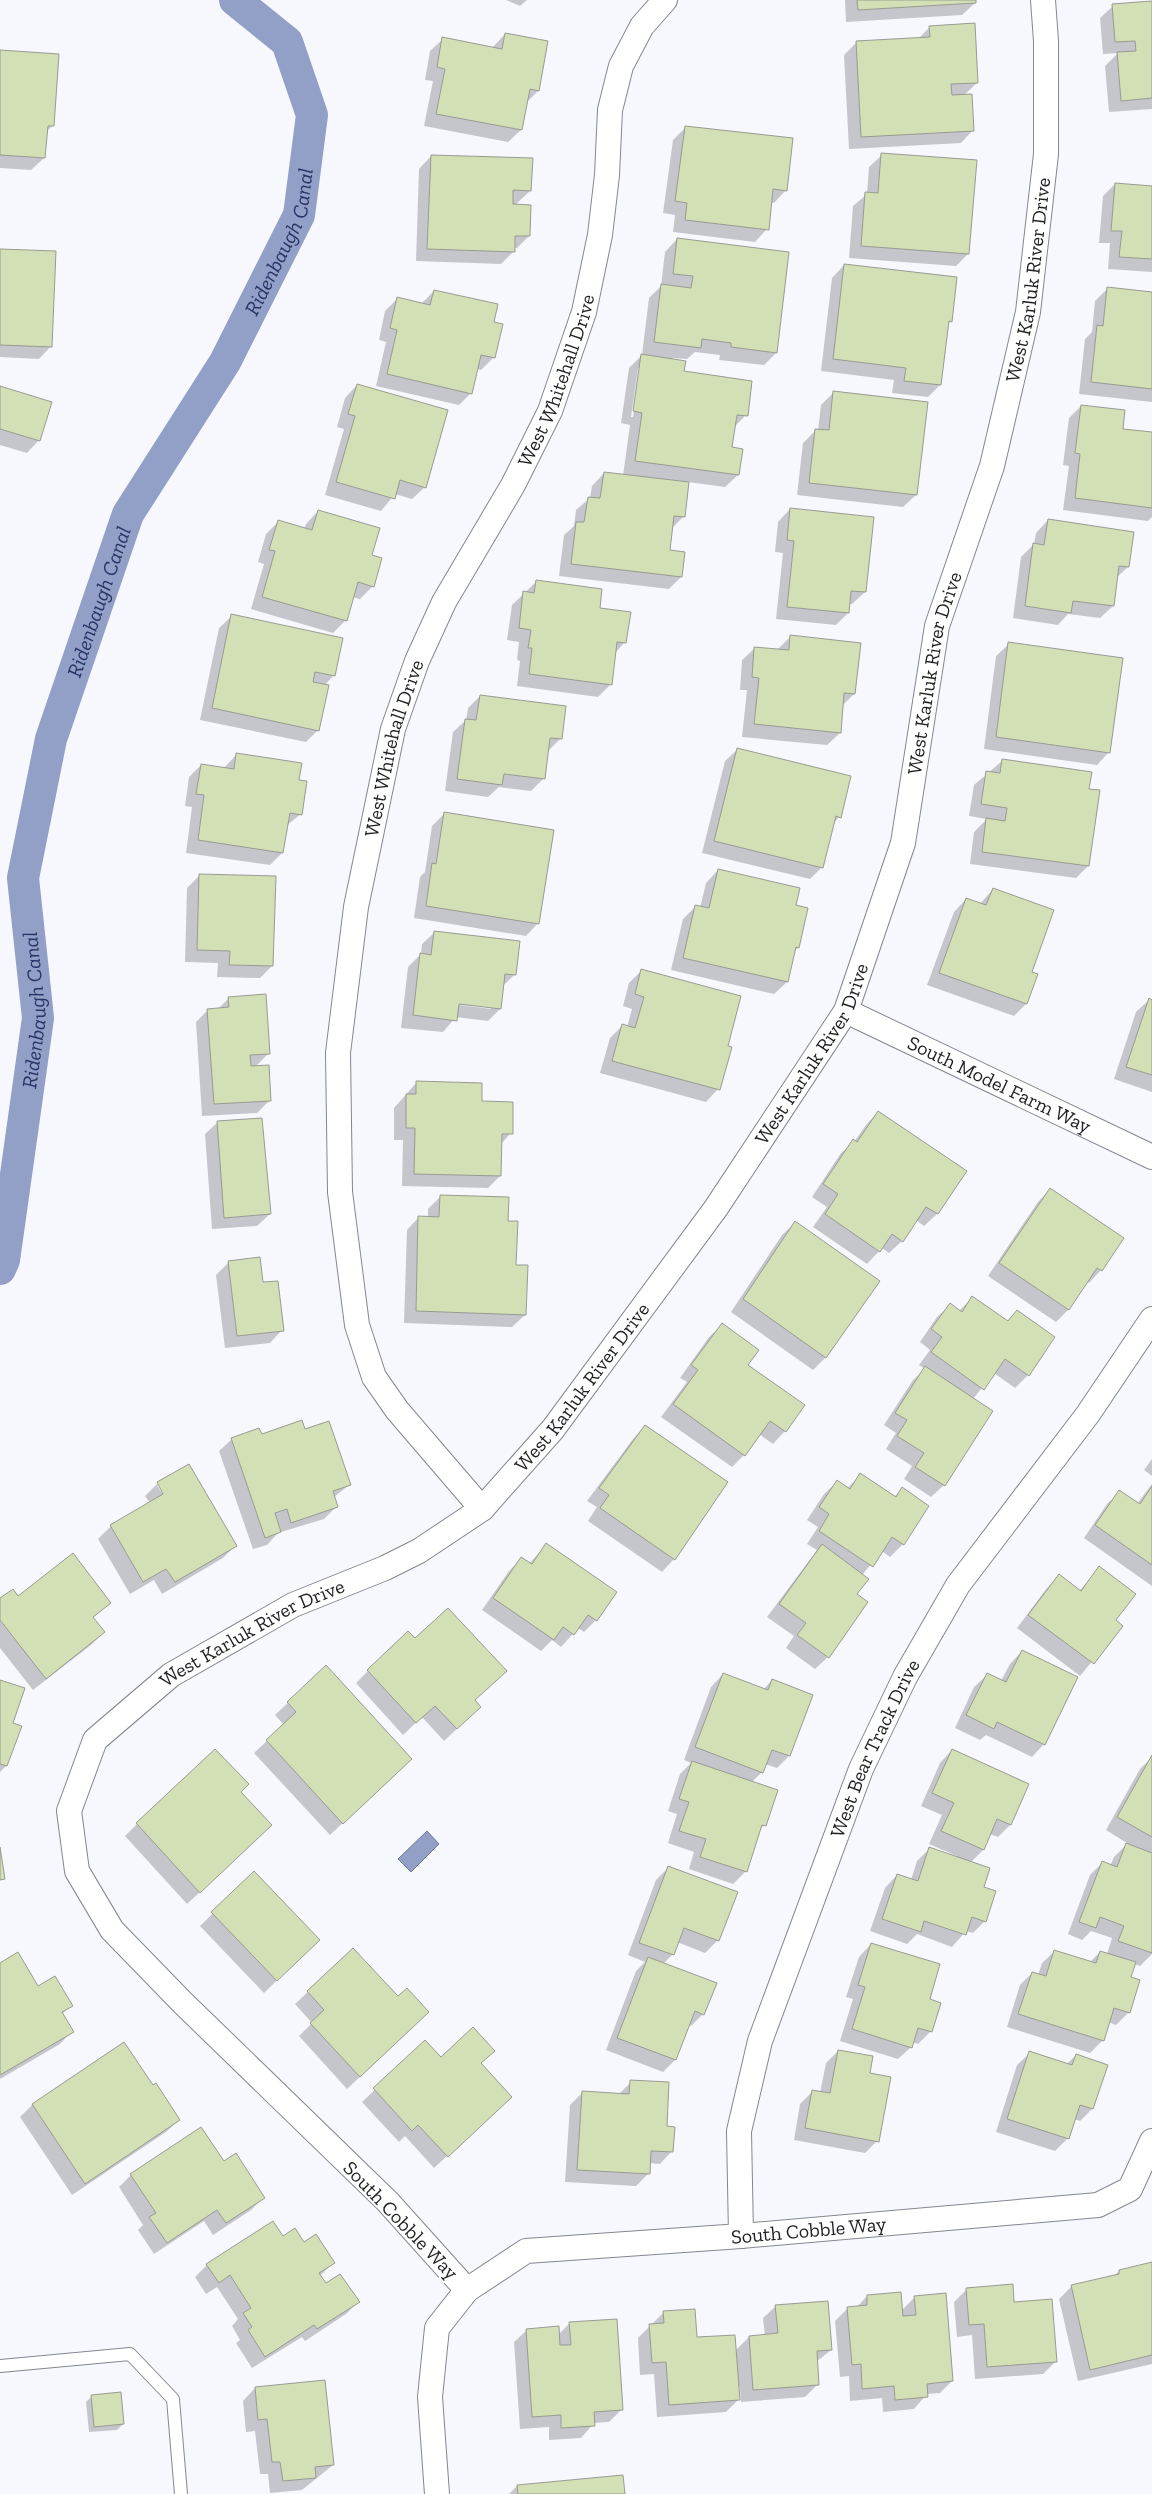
<svg xmlns="http://www.w3.org/2000/svg" width="1152" height="2494" font-family="'Zilla Slab',serif">
	<style>
		.water { fill: #929fc6; stroke: #707995 }
		.shadow { fill: #0003; fill-rule: evenodd }
		.lines { fill: none; stroke-linecap: round; stroke-linejoin: round }
		.canal { stroke: #929fc6; stroke-width: 32 }
		.building { fill: #d3dfb4; stroke: #989b92 }
		.service-casing { stroke: #84878f; stroke-width: 14 }
		.minor-casing { stroke: #84878f; stroke-width: 26 }
		.service { stroke: #fff; stroke-width: 12 }
		.minor { stroke: #fff; stroke-width: 24 }
		.labels { text-anchor: middle; dominant-baseline: central; stroke-width: 4; stroke-linejoin: round; paint-order: stroke }
		.street-label { font-size: 20px; fill: #1f2023; stroke: #fff }
		.water-label { font-size: 21px; font-style: italic; fill: #283467; stroke: #fff }
	</style>
	<rect width="100%" height="100%" fill="#f6f8fe"/>
	<path class="water" d="M427 1831 439 1844 411 1872 398 1859Z"/>
	<path class="shadow" d="M506 0H527L520 6Z
		M845 0H975V3L962 15 846 22Z
		M1152 2V109L1109 112 1105 66 1118 53 1103 54 1100 18 1113 6Z
		M930 27 977 83 963 96 973 130 961 143 849 149 844 55 857 42 918 39Z
		M505 34 538 91 526 103 521 130 508 142 424 126 433 81 425 80 430 51 443 39 492 48Z
		M0 51 52 126 46 132 44 158 31 170 0 168Z
		M686 127 786 190 774 203 771 202 767 229 755 242 673 232 675 215 663 213 673 140Z
		M882 155 968 254 956 266 849 258 853 206 867 194 869 167Z
		M431 156 530 191 515 205 529 236 517 248H514V251L501 264 416 261 419 169Z
		M1115 184 1152 187V272L1108 269 1110 243H1099L1103 196Z
		M677 239 776 353 764 365 719 360 720 355 695 352 687 359 672 358 683 372 746 415 733 428 730 448 741 450 738 475 725 487 688 482 684 516 672 528 669 551 681 577 669 589 559 576 564 535 574 526 576 510 590 498 592 486 604 473 623 476 630 425 621 423 629 368 642 355 649 298 661 286 665 252ZM638 368H640L633 417H631Z
		M0 250 51 346 39 359 0 357Z
		M844 265 951 321 947 325 940 385 928 397 892 393 894 380 821 371 832 278Z
		M1108 288 1152 293V402L1079 394 1085 339 1092 332 1095 301Z
		M434 291 493 323 494 357 481 370 477 369 471 393 459 405 376 386 386 342 379 340 385 311 398 298 421 304Z
		M357 385 425 487 412 499 395 494 381 511 325 495 344 429 337 427 345 398Z
		M0 388 39 440 27 453 0 445Z
		M834 392 916 495 903 507 797 495 803 443 816 430 818 431 821 405Z
		M1081 406 1121 430 1152 433V517L1148 521 1063 510 1069 466 1063 465 1069 418Z
		M790 509 865 592 852 604H849L848 613 836 625 776 619 783 553 775 552 778 522Z
		M318 511 371 556 373 586 360 599 352 597 345 621 333 633 251 609 264 564 258 562 266 534 278 522 304 529 306 524Z
		M1048 520 1132 533 1128 567 1116 578 1113 606 1100 618 1068 614 1058 625 1013 618 1021 557 1034 544 1036 533Z
		M537 581 598 609 625 642 615 653 610 685 598 697 517 686 520 661 517 660 519 642 507 640 512 605Z
		M232 616 334 675 324 686 318 730 306 742 200 720 219 628Z
		M790 637 854 694 842 706 840 733 827 745 742 737 747 690H740L742 660 755 648 778 649Z
		M1009 644 1109 752 1097 765 984 749 996 656Z
		M480 696 565 707 560 739 548 751 544 778 531 791 499 787 488 797 445 791 453 732 466 720 468 708Z
		M738 749 839 817 833 824 822 867 810 879 702 853 725 761Z
		M237 754 298 781 301 814 286 826 282 853 270 865 186 853 192 807 185 806 189 777 201 765 224 768Z
		M1002 761 1088 790V866L1076 878 970 864 974 832 987 819 969 816 974 785Z
		M444 814 538 923 526 936 414 918 420 877 425 872 432 826Z
		M718 870 794 906 806 909 798 948 793 952 787 982 774 994 671 970 683 919 695 907 700 908 706 883Z
		M200 875 272 966 260 978 217 977 218 963 185 962 187 888Z
		M993 889 1031 972 1036 975 1026 1004 1014 1016 927 985 954 912 966 899 980 904Z
		M435 932 515 974 502 987 500 1009 488 1021 456 1017 443 1032 401 1028 408 967 421 954 422 944ZM453 1002 491 1007V1009L452 1004Z
		M642 970 718 1089 706 1102 600 1073 610 1038 622 1026 627 1027 632 1009 623 1006 629 983Z
		M229 998 268 1054 255 1067 270 1100 257 1113 202 1116 196 1022 208 1010 218 1009Z
		M1149 1000 1152 1001V1092L1114 1079 1136 1012Z
		M417 1082 480 1103 511 1133 501 1144 500 1176 488 1188 402 1186 403 1140H394V1108Z
		M878 1112 965 1171 937 1214 924 1226 916 1220 902 1241 889 1253 882 1248 867 1264 813 1227 827 1207 812 1197 841 1153 854 1142 866 1125Z
		M218 1122 270 1214 257 1226 212 1229 205 1134Z
		M1050 1189 1101 1270 1089 1283 1087 1281 1068 1310 1056 1322 988 1276 1038 1202Z
		M441 1196 507 1222 525 1315 512 1327 404 1323 407 1230 419 1217H428V1209Z
		M795 1223 878 1282 825 1358 813 1370 731 1312 782 1235Z
		M229 1262 262 1284 282 1330 270 1343 225 1348 216 1275Z
		M973 1297 1007 1321 1017 1311 1054 1337 1028 1375 1015 1388 994 1373 973 1399 944 1485 931 1497 904 1479 912 1466 886 1449 896 1433 884 1425 913 1380 925 1369 919 1365 930 1350 920 1342 937 1317 950 1305 959 1311Z
		M722 1325 746 1365 803 1405 785 1431 773 1444 759 1434 744 1455 732 1467 661 1417 687 1382 680 1378 709 1337Z
		M645 1426 674 1559 662 1572 588 1521 597 1507 587 1501 633 1439Z
		M304 1431 350 1484 333 1498 336 1507 324 1519 278 1533 267 1545 253 1549 219 1451 232 1439Z
		M1152 1459V1476L1144 1470Z
		M188 1465 235 1546 223 1558 162 1594 154 1580 130 1594 98 1539 111 1526 150 1503 145 1496 158 1483ZM157 1485H160L166 1500Z
		M860 1475 894 1497 902 1489 928 1506 903 1544 890 1557 882 1551 862 1575 828 1657 815 1669 786 1648 794 1636 767 1617 817 1550 807 1544 818 1527 807 1520 824 1494 837 1482 847 1489Z
		M1152 1484V1586L1084 1538 1107 1504 1120 1492 1137 1504Z
		M546 1545 596 1620 584 1632 578 1628 561 1647 552 1640 541 1651 482 1610 509 1571 522 1558 529 1564Z
		M1100 1568 1114 1621 1121 1626 1080 1676 1017 1628 1047 1588 1059 1576 1079 1591Z
		M18 1597 109 1603 93 1618 104 1632 91 1645 33 1690 0 1648V1600Z
		M1022 1651 1044 1744 1032 1757 986 1735 980 1740 955 1728 974 1687 987 1675 1001 1681 1010 1664Z
		M326 1667 398 1771 330 1835 254 1753 284 1725 275 1715Z
		M368 1671 474 1700 480 1707 444 1741 422 1717 403 1735 356 1683Z
		M723 1674 763 1690 772 1680 812 1695 789 1756 777 1768 765 1764 762 1772 752 1782 764 1825 759 1831 745 1872 733 1884 689 1869 694 1852 668 1843 677 1814 668 1811 680 1774 691 1763 684 1760 711 1687Z
		M0 1681 11 1723 6 1766 0 1772Z
		M952 1750 1028 1784 1010 1825 998 1837 990 1834 983 1850 970 1863 982 1888 985 1921 973 1933 966 1931 952 1947 917 1934 907 1944 870 1931 885 1888 897 1875 911 1880 917 1861 929 1849 956 1858 957 1856 929 1844 942 1815 921 1806 940 1763Z
		M1152 1757V1954L1140 1966 1134 1964 1130 1978 1129 2012 1116 2025 1108 2022 1103 2040 1090 2053 1007 2027 1020 1985 1032 1973 1038 1975 1042 1963 1055 1951 1090 1962 1100 1952 1107 1954 1112 1938 1091 1931 1082 1940 1068 1934 1090 1875 1102 1863 1110 1866 1114 1857 1126 1845 1135 1848 1106 1830 1140 1769Z
		M240 1792 258 1838 187 1904 125 1836 137 1824Z
		M669 1867 718 1940 705 1953 677 1942 672 1955 663 1964 703 2014 691 2026 688 2025 675 2060 663 2072 606 2050 636 1971 645 1962 628 1955 656 1880Z
		M254 1873 306 1952 264 1993 200 1926Z
		M871 1944 928 2000 931 2031 918 2044 912 2042 911 2047 898 2059 840 2041 853 1999 846 1997 859 1957Z
		M353 1949 415 2025 347 2089 299 2036 312 2023 295 2004Z
		M0 1964 71 2006 62 2014 72 2031 60 2044 0 2079Z
		M425 2042 441 2059 480 2064 498 2109 434 2168 405 2136 399 2142 362 2102Z
		M124 2044 152 2087 179 2120 166 2132 72 2195 20 2117 32 2105Z
		M838 2051 869 2074 877 2141 865 2153 794 2140 800 2104 813 2091 820 2093 826 2063Z
		M1030 2053 1066 2065 1076 2055 1092 2109 1080 2121 1074 2119 1068 2138 1055 2151 996 2132 1017 2065Z
		M631 2082 666 2127 672 2151 660 2164 649 2163 648 2174 636 2186 565 2182 570 2105 582 2093 618 2095Z
		M224 2163 263 2198 251 2210 213 2235 204 2221 154 2254 138 2230 143 2225 119 2187 131 2175Z
		M282 2237 304 2243 333 2263 320 2276 325 2284 358 2302 346 2314 305 2341 302 2337 252 2368 236 2343 240 2340 232 2326 238 2319 217 2287 206 2294 195 2277 207 2265Z
		M1152 2263V2364L1078 2381 1059 2299 1071 2287 1114 2276 1119 2271Z
		M967 2289 1013 2303 1055 2362 1043 2374 975 2379 972 2335 957 2337 954 2302Z
		M867 2296 901 2311 915 2297 952 2381 940 2393 927 2394 914 2409 883 2412 882 2398 850 2401 849 2376 840 2377 835 2321 848 2308H856Z
		M776 2306 831 2350 816 2362 818 2384 805 2397 741 2402 740 2387H737L738 2400 726 2412 657 2417 654 2374 640 2375 638 2338 663 2313 696 2339 735 2351 749 2337 765 2336 763 2318Z
		M570 2323 621 2410 609 2422 594 2423 581 2438 549 2440V2427L520 2429 514 2342 527 2330 558 2335Z
		M255 2388 333 2465 302 2490 270 2493 268 2474H260L255 2431 246 2432 243 2401Z
		M92 2396 123 2424 117 2430 89 2432 86 2402Z
		M517 2486 624 2494H509Z"/>
	<g class="lines">
		<path class="canal" id="s1" d="M0 1269 4 1260 38 1018 23 878 51 739 128 514 225 362 299 215 312 115 287 42 235 0"/>
	</g>
	<path class="building" d="M857 0H976V3L858 10Z
		M1152 1V98L1121 101 1117 52 1136 51 1135 41 1115 42 1112 4Z
		M975 23 978 83 951 84 952 95 972 94 974 131 861 137 856 41 930 37 929 26Z
		M505 33 548 41 539 91 530 89 522 130 436 114 445 69 437 67 442 37 502 49Z
		M0 50 59 54 54 126H48L45 158 0 155Z
		M685 126 793 138 787 191 773 189 769 230 685 220 687 203 675 201Z
		M881 153 977 160 969 254 861 246 865 192 878 193Z
		M431 155 533 158 531 191 513 190V204L531 205 530 236H515V252L427 249Z
		M1115 183 1152 186V259L1119 257 1122 231H1111Z
		M677 238 789 252 777 353 731 347V343L702 339 701 348 654 342 661 284 691 288 693 276 673 274Z
		M0 249 56 251 52 347 0 345Z
		M844 264 957 277 952 322 949 321 941 385 904 381 906 368 833 359Z
		M1107 287 1152 292V389L1091 382 1097 325 1103 326Z
		M434 290 498 304 494 322 503 324 495 358 481 355 472 394 387 374 397 330 390 328 397 297 430 305Z
		M641 354 686 361 684 371 752 381 748 416 737 415 732 447 743 449 739 475 635 461 642 413 633 411Z
		M357 384 448 410 426 488 400 480 395 499 336 482 355 416 348 414Z
		M0 386 52 402 40 441 0 429Z
		M833 391 928 402 917 495 809 483 815 429 829 430Z
		M1081 405 1125 410 1123 429 1152 432V508L1075 498 1080 454 1075 453Z
		M604 472 689 482 685 517 674 516 670 550 685 552 682 577 571 564 576 522H584L588 497 600 498Z
		M790 508 874 517 866 592 851 591 849 613 787 607 794 541 787 540Z
		M318 510 380 528 372 555 382 558 374 587 358 582 347 621 262 597 275 551 269 550 278 520 312 530Z
		M1048 519 1134 532 1129 567 1119 566 1114 606 1073 601 1071 613 1025 606 1033 543 1044 545Z
		M536 580 602 589 600 608 631 612 626 643 617 642 612 685 529 674 532 648H528L531 630 519 628 523 591 534 593Z
		M231 614 343 638 335 676 315 672 313 682 329 685 319 731 212 708Z
		M790 635 861 643 855 694 844 693 841 733 754 724 759 678 752 677 754 647 789 650Z
		M1008 642 1123 658 1110 753 996 737Z
		M480 695 566 706 562 739 550 738 545 779 504 774 502 785 457 779 465 719 476 720Z
		M737 748 851 776 841 818 836 816 823 868 714 841Z
		M236 753 302 763 299 780 307 781 302 815 290 813 283 853 198 840 204 795 196 794 201 764 234 769Z
		M1002 759 1092 772 1089 789 1100 790 1089 866 982 852 986 818 1005 821 1007 808 981 804 986 771 1000 773Z
		M444 812 554 830 539 924 426 906 432 863 436 864Z
		M718 869 800 888 796 905 808 908 799 948 796 947 788 982 683 958 695 905 709 908Z
		M199 874 276 876 273 966 229 965 230 951 197 950Z
		M993 888 1054 910 1032 972 1038 974 1027 1004 939 973 966 898 986 905Z
		M434 931 520 941 516 975 505 974 501 1009 459 1004 457 1021 413 1015 420 953 431 955Z
		M641 969 741 996 728 1046 732 1047 720 1090 612 1061 622 1024 635 1028 644 997 635 994Z
		M266 994 270 1054 250 1055 251 1066 269 1065 271 1101 214 1104 207 1009 229 1007 228 997Z
		M1149 998 1152 1000V1075L1126 1067Z
		M416 1081 482 1083V1101L513 1102V1134H502L501 1176 414 1174 415 1128H406V1094H416Z
		M878 1111 967 1171 938 1214 926 1207 903 1242 892 1234 880 1252 825 1214 838 1194 823 1184 853 1139 857 1142Z
		M262 1118 271 1214 224 1218 217 1121Z
		M1050 1188 1124 1238 1102 1271 1097 1268 1069 1310 999 1263Z
		M440 1195 509 1197 508 1221H518L516 1265H528L526 1315 416 1311 418 1216 439 1217Z
		M795 1221 880 1281 826 1358 743 1299Z
		M260 1257 263 1282 278 1281 284 1331 237 1336 228 1261Z
		M972 1296 1008 1321 1017 1310 1055 1337 1029 1376 1005 1359 984 1390 931 1352 942 1337 931 1329 950 1303 962 1312Z
		M722 1323 759 1350 748 1365 805 1405 786 1432 770 1421 745 1456 673 1404 698 1370 691 1365Z
		M925 1366 993 1411 945 1486 915 1467 924 1453 897 1436 907 1420 895 1413Z
		M302 1420 305 1429 329 1421 351 1485 333 1491 338 1507 291 1523 287 1509 275 1513 281 1532 265 1538 231 1438 259 1428 262 1434Z
		M645 1425 728 1482 675 1560 600 1508 609 1495 599 1488Z
		M189 1464 237 1546 175 1582 166 1569 143 1582 110 1525 163 1494 157 1482Z
		M860 1473 896 1497 902 1487 929 1506 904 1545 892 1537 873 1567 819 1531 829 1514 819 1507 837 1480 850 1489Z
		M1152 1486V1565L1095 1525 1119 1490 1140 1504Z
		M546 1543 617 1592 597 1621 588 1615 574 1635 563 1627 554 1640 493 1598 521 1557 532 1564Z
		M822 1544 869 1579 857 1594 868 1602 829 1658 797 1635 806 1623 779 1604Z
		M73 1553 111 1603 93 1617 105 1632 46 1679 0 1620V1598L13 1589 18 1596Z
		M1099 1566 1136 1594 1116 1620 1123 1626 1094 1664 1028 1615 1059 1574 1081 1591Z
		M448 1608 507 1671 475 1700 481 1707 457 1729 435 1706 416 1723 367 1670 408 1631 415 1638Z
		M1022 1650 1078 1677 1045 1745 997 1722 994 1729 966 1715 987 1673 1006 1682Z
		M326 1665 412 1759 343 1824 266 1740 296 1712 287 1702Z
		M723 1673 768 1690 772 1679 813 1695 790 1756 772 1750 763 1773 695 1747Z
		M0 1680 25 1688 13 1723 22 1726 7 1766 0 1764Z
		M215 1749 249 1784 241 1792 272 1825 200 1893 136 1823Z
		M952 1749 1029 1784 1011 1825 997 1819 984 1850 941 1831 954 1803 932 1793Z
		M1152 1755V1837L1117 1817Z
		M692 1761 778 1790 766 1826 762 1825 747 1872 700 1857 706 1839 679 1831 689 1802 679 1799Z
		M1126 1843 1152 1853V1953L1118 1941 1124 1926 1100 1917 1096 1928 1079 1922 1102 1861 1117 1867Z
		M0 1847 5 1879 0 1880Z
		M929 1847 990 1868 984 1887 996 1891 986 1922 972 1917 966 1935 924 1921 921 1932 882 1919 897 1874 918 1881Z
		M668 1866 738 1892 719 1941 684 1928 674 1955 639 1943Z
		M254 1871 320 1940 277 1981 211 1912Z
		M871 1943 940 1964 930 1999 941 2003 932 2032 918 2028 912 2048 852 2029 865 1987 858 1985Z
		M353 1948 398 1996 407 1988 429 2012 360 2077 310 2023 324 2010 307 1991Z
		M1054 1950 1096 1963 1100 1951 1136 1962 1131 1977 1140 1980 1130 2013 1114 2008 1104 2041 1018 2014 1032 1972 1046 1976Z
		M18 1952 38 1986 55 1976 73 2006 62 2012 74 2032 0 2075V1963Z
		M648 1957 717 1983 704 2015 695 2011 676 2060 617 2038Z
		M473 2027 495 2051 481 2063 512 2097 448 2157 418 2125 412 2131 373 2088 425 2040 441 2057Z
		M124 2042 153 2085 156 2083 180 2120 85 2184 32 2104Z
		M838 2050 873 2056 870 2073 891 2077 879 2142 805 2128 812 2090 830 2093Z
		M1029 2051 1072 2065 1076 2054 1108 2065 1093 2109 1080 2105 1069 2139 1007 2119Z
		M630 2080 669 2082 667 2126 675 2127 673 2152 651 2151 650 2174 577 2170 582 2091 629 2094Z
		M201 2127 224 2161 236 2153 265 2198 226 2223 217 2210 167 2243 149 2217 156 2213 130 2174Z
		M273 2221 283 2236 295 2228 304 2242 316 2234 335 2263 319 2273 326 2283 340 2274 360 2302 317 2329 314 2325 265 2357 248 2330 252 2327 243 2313 251 2308 230 2275 219 2283 206 2264Z
		M1152 2262V2355L1090 2370 1071 2285 1119 2274V2270Z
		M1013 2284 1014 2302 1052 2299 1057 2362 987 2367 984 2324 969 2325 966 2288Z
		M901 2292 903 2316 916 2315 914 2296 946 2293 953 2381 927 2384 928 2397 895 2400 894 2386 862 2389 861 2364 852 2365 847 2307 867 2305V2295Z
		M828 2301 832 2350 817 2351 819 2385 753 2390 749 2336 778 2333 775 2305Z
		M695 2309 697 2337 735 2335 740 2400 669 2405 666 2362 652 2363 649 2324 664 2323 663 2311Z
		M617 2319 623 2410 594 2412 595 2426 561 2428V2415L532 2417 526 2329 559 2326 560 2345H571L569 2322Z
		M325 2380 334 2465 315 2467 316 2478 283 2481 280 2462H272L267 2419 258 2420 255 2387Z
		M121 2392 124 2424 94 2427 91 2395Z
		M623 2475 625 2494H518L517 2485Z"/>
	<g class="lines">
		<g class="service-casing">
			<path id="service" d="M0 2366 130 2354 173 2399 181 2494"/>
		</g>
		<g class="minor-casing">
			<g id="minor">
				<path id="s2" d="M846 1011 1152 1157"/>
				<path id="s3" d="M482 1509 397 1410 374 1377 357 1325 340 1192 338 1053 356 907 393 729 417 661 444 602 513 485 550 411 584 312 600 235 607 175 610 110 621 66 642 26 665 0"/>
				<path id="s4" d="M741 2236 739 2131 760 2041 861 1769 905 1677 958 1585 1088 1414 1152 1319"/>
				<path id="s5" d="M467 2290 388 2202 182 2002 112 1930 77 1871 69 1811 95 1740 171 1675 293 1605 385 1568 419 1551 482 1509 553 1429 716 1208 846 1011 903 843 937 626 992 466 1028 312 1046 154V41L1043 0"/>
				<path id="s6" d="M437 2494 430 2397 437 2328 467 2290 526 2251 741 2236 1098 2205 1130 2189 1152 2141"/>
			</g>
		</g>
		<use href="#service" class="service"/>
		<use href="#minor" class="minor"/>
	</g>
	<g class="labels">
		<g class="street-label">
			<text stroke="none"><textPath href="#s5" startOffset="2538">West Karluk River Drive</textPath></text>
			<text stroke="none"><textPath href="#s3" startOffset="1214">West Whitehall Drive</textPath></text>
			<text stroke="none"><textPath href="#s5" startOffset="2132">West Karluk River Drive</textPath></text>
			<text stroke="none"><textPath href="#s3" startOffset="809">West Whitehall Drive</textPath></text>
			<text stroke="none"><textPath href="#s5" startOffset="1728">West Karluk River Drive</textPath></text>
			<text stroke="none"><textPath href="#s2" startOffset="170">South Model Farm Way</textPath></text>
			<text stroke="none"><textPath href="#s5" startOffset="1322">West Karluk River Drive</textPath></text>
			<text stroke="none"><textPath href="#s5" startOffset="902">West Karluk River Drive</textPath></text>
			<text stroke="none"><textPath href="#s4" startOffset="512">West Bear Track Drive</textPath></text>
			<text transform="translate(401 2220) rotate(46)">South Cobble Way</text>
			<text stroke="none"><textPath href="#s6" startOffset="569">South Cobble Way</textPath></text>
		</g>
		<g class="water-label">
			<text stroke="none"><textPath href="#s1" startOffset="1088">Ridenbaugh Canal</textPath></text>
			<text stroke="none"><textPath href="#s1" startOffset="682">Ridenbaugh Canal</textPath></text>
			<text stroke="none"><textPath href="#s1" startOffset="262">Ridenbaugh Canal</textPath></text>
		</g>
	</g>
</svg>
